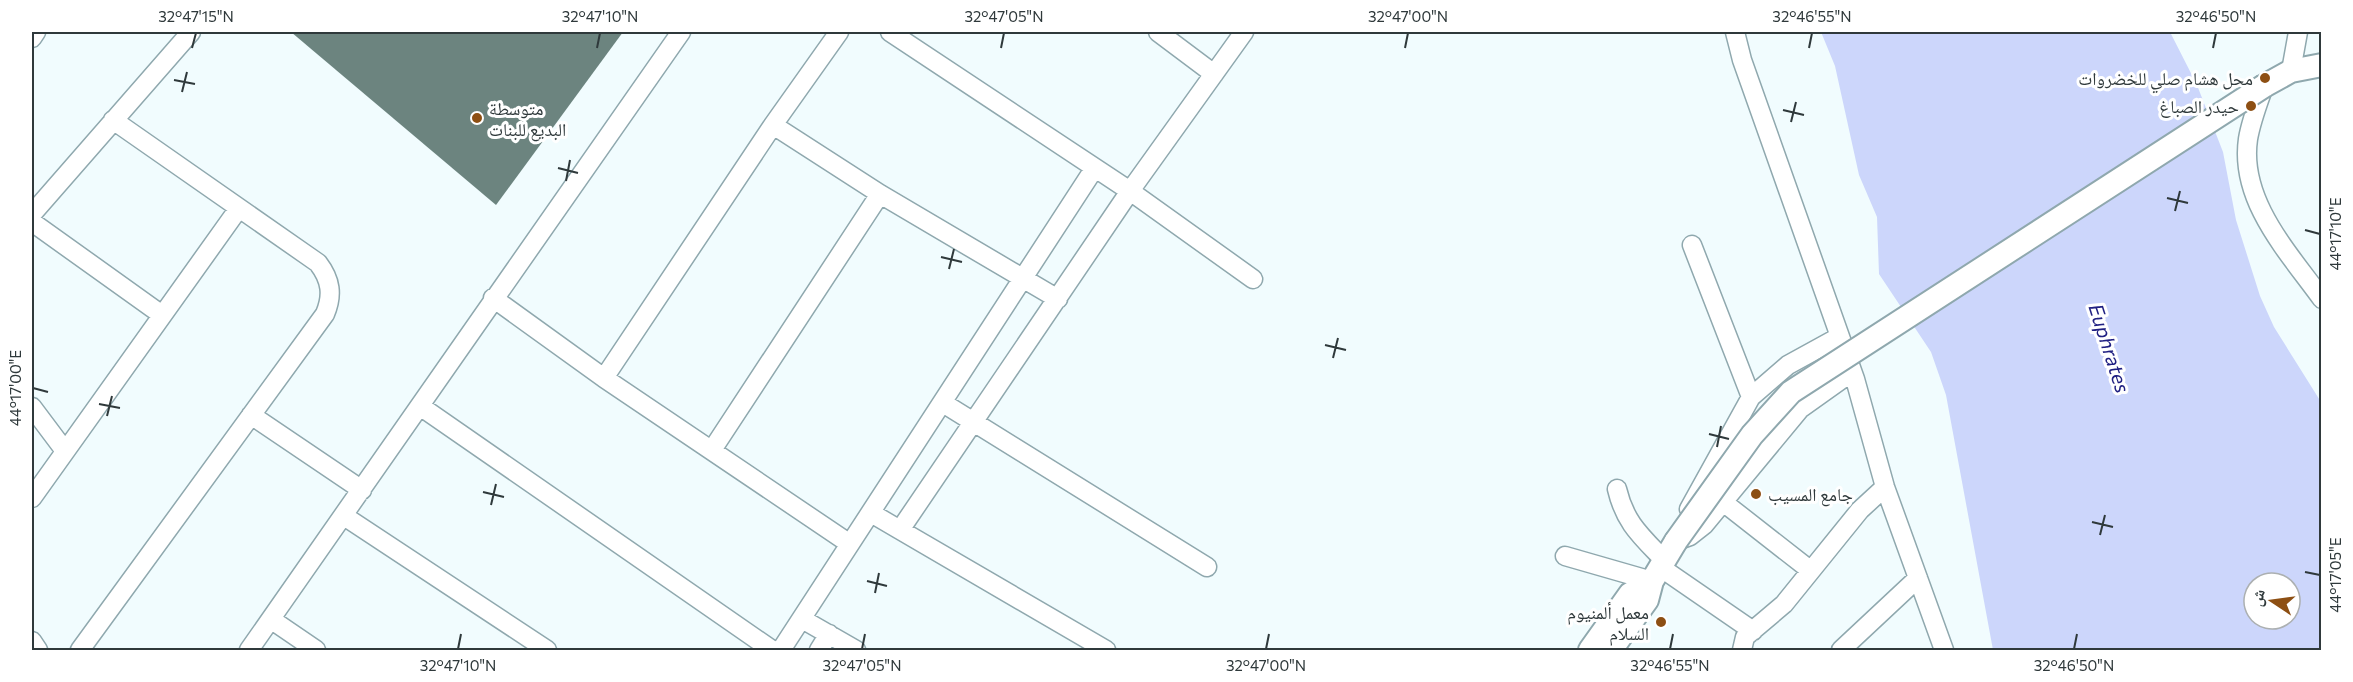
<svg xmlns="http://www.w3.org/2000/svg" width="2353" height="682" font-family="Commissioner,'Noto Naskh Arabic',sans-serif">
	<style>
		.water { fill: #ccd6fb; fill-rule: evenodd }
		.building { fill: #6c847f }
		.lines { fill: none; stroke-linecap: round; stroke-linejoin: round }
		.minor-casing { stroke: #8fa8ae; stroke-width: 21 }
		.major-casing { stroke: #8fa8ae; stroke-width: 26 }
		.minor { stroke: #fff; stroke-width: 18 }
		.major { stroke: #fff; stroke-width: 22 }
		.major-bridge-casing { stroke: #8fa8ae; stroke-width: 26; stroke-linecap: butt }
		.major-bridge { stroke: #fff; stroke-width: 22 }
		.ticks { fill: none; stroke: #2f393b; stroke-width: 2 }
		.poi-dot { fill: #8d4f13; stroke: #fff; stroke-width: 2 }
		.labels { text-anchor: middle; dominant-baseline: central; stroke-width: 6; stroke-linejoin: round; paint-order: stroke }
		.poi-label { font-size: 18px; fill: #2f393b; stroke: #fff; text-anchor: end }
		.water-label { font-size: 20px; font-style: italic; fill: #202082; stroke: #fff }
		.neatline { fill: none; stroke: #2f393b; stroke-width: 2 }
		.ticks-label { font-size: 15px; text-anchor: middle; fill: #2f393b }
	</style>
	<rect width="100%" height="100%" fill="#f1fcfe"/>
	<path class="water" d="M1821 32H2170L2197 85 2223 152 2236 220 2260 296 2274 327 2321 402V650H1993L1946 395 1931 352 1879 274 1877 217 1859 175 1835 66ZM2254 583H2290V619H2254Z"/>
	<path class="building" d="M291 32H623L496 205Z"/>
	<g class="lines">
		<g class="minor-casing">
			<path id="minor" d="M890 32 1130 191 1253 279
				M1158 32 1214 74
				M1735 32 1742 60 1855 379 1885 487 1944 650
				M32 38 36 32
				M2291 71 2298 32
				M2264 86C2258 103 2251 121 2248 139 2239 201 2289 253 2322 299
				M773 125 880 194 1058 299
				M32 214 191 32
				M32 222 162 315
				M1692 245 1751 397
				M493 298 604 378 850 544
				M604 378 773 125 839 32
				M943 403 1207 567
				M420 406 772 650
				M32 407 65 451
				M251 415 362 490
				M712 450 880 194
				M1617 489C1625 523 1641 536 1664 560
				M32 498 239 208
				M1723 502 1810 570
				M1689 509 1751 397 1788 365 1839 337
				M871 513 900 530 1130 191 1244 32
				M344 516 547 650
				M900 530 1106 650
				M1676 541 1690 536 1704 525 1800 409 1852 372
				M1565 556 1652 581
				M1660 567 1753 631
				M802 619 856 650
				M272 620 316 650
				M32 641 38 650
				M80 650 325 314C333 295 331 280 318 263L113 120
				M249 650 681 32
				M781 650 1094 169
				M819 650 829 634
				M1742 650 1745 637 1784 604 1860 510 1885 487
				M1841 650 1918 578"/>
		</g>
		<g class="major-casing">
			<path id="major" d="M2264 86 2291 71 2322 65
				M1590 650 1630 594 1652 581
				M1611 650 1647 600 1652 581 1676 541"/>
		</g>
		<use href="#minor" class="minor"/>
		<use href="#major" class="major"/>
		<g class="major-bridge-casing">
			<path id="major-bridge" d="M1676 541 1752 435 1791 392 2264 86"/>
		</g>
		<use href="#major-bridge" class="major-bridge"/>
	</g>
	<path class="ticks" d="M192 48 196 33M597 48 600 33M1001 48 1004 33M1405 48 1408 33M1809 48 1812 33M2213 48 2216 33M174 80 195 84M182 92 187 72M1783 110 1804 115M1791 122 1796 102M558 168 578 173M566 181 570 160M2167 198 2188 203M2175 211 2180 191M2305 230 2320 234M941 257 962 262M949 269 954 249M1325 345 1346 350M1333 358 1338 338M33 388 48 392M99 404 120 408M107 416 112 396M1709 434 1729 439M1717 447 1721 426M483 492 504 497M491 505 496 484M2092 522 2113 527M2100 535 2105 515M2305 572 2320 575M867 581 887 586M875 593 879 573M458 649 461 634M862 649 865 634M1266 649 1269 634M1670 649 1673 634M2074 649 2077 634"/>
	<g class="poi-dot">
		<circle cx="2265" cy="78" r="6"/>
		<circle cx="2251" cy="106" r="6"/>
		<circle cx="477" cy="118" r="6"/>
		<circle cx="1756" cy="494" r="6"/>
		<circle cx="1661" cy="622" r="6"/>
	</g>
	<g class="labels">
		<g class="poi-label">
			<text x="2253" y="78">محل هشام صلي للخضروات</text>
			<text x="2239" y="106">حيدر الصباغ</text>
			<text x="489" y="108" text-anchor="start">متوسطة<tspan x="489" dy="21">البديع للبنات</tspan></text>
			<text x="1768" y="494" text-anchor="start">جامع المسيب</text>
			<text x="1649" y="612">معمل ألمنيوم<tspan x="1649" dy="21">السلام</tspan></text>
		</g>
		<g class="water-label">
			<text transform="translate(2110 348) rotate(72)">Euphrates</text>
		</g>
	</g>
	<rect width="2353" height="682" fill="none" stroke="#ffffff" stroke-width="66"/>
	<g transform="translate(2272 601) rotate(283)"><circle r="28" fill="#ffffff" stroke="#acb0b1" stroke-width="1.5"/>
	<path d="M0-4.5L10 22L0 15L-10 22Z" fill="#8d4f13"/>
	<text y="-9" font-size="16" font-weight="bold" text-anchor="middle" fill="#2f393b">ش</text>
	</g>
	<rect x="33" y="33" width="2287" height="616" class="neatline"/>
	<g class="ticks-label">
		<text x="196" y="22">32°47'15"N</text>
		<text x="600" y="22">32°47'10"N</text>
		<text x="1004" y="22">32°47'05"N</text>
		<text x="1408" y="22">32°47'00"N</text>
		<text x="1812" y="22">32°46'55"N</text>
		<text x="2216" y="22">32°46'50"N</text>
		<text transform="translate(2336 234) rotate(-90)" y="5">44°17'10"E</text>
		<text transform="translate(16 388) rotate(-90)" y="5">44°17'00"E</text>
		<text transform="translate(2336 575) rotate(-90)" y="5">44°17'05"E</text>
		<text x="458" y="671">32°47'10"N</text>
		<text x="862" y="671">32°47'05"N</text>
		<text x="1266" y="671">32°47'00"N</text>
		<text x="1670" y="671">32°46'55"N</text>
		<text x="2074" y="671">32°46'50"N</text>
	</g>
</svg>
